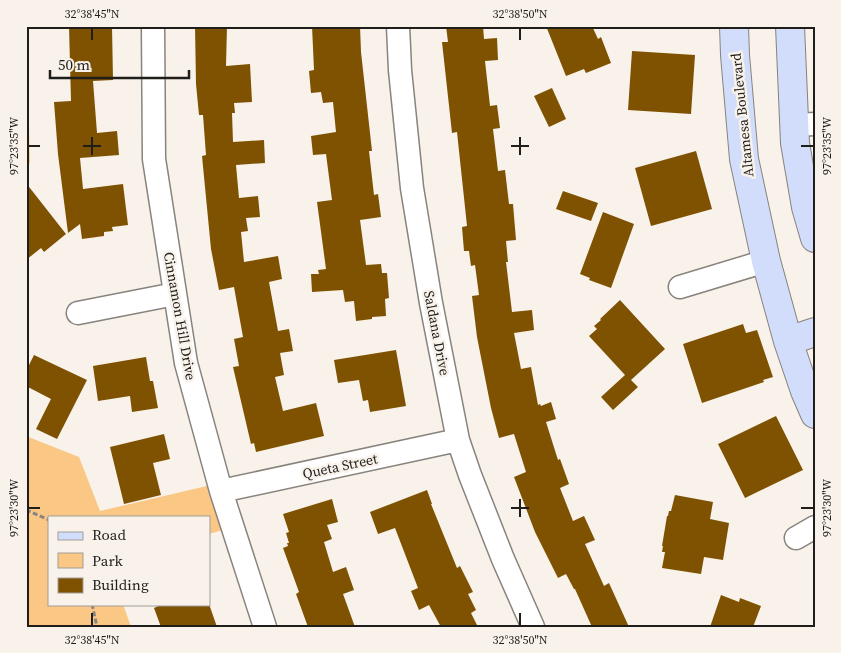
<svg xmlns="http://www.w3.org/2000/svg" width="841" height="653" font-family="'Source Serif 4',serif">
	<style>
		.green { fill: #fac785 }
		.building { fill: #7e5200 }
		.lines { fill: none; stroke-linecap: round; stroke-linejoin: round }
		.street-casing { stroke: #88837c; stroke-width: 25 }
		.secondary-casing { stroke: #88837c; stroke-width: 30 }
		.path { stroke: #88847f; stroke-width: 3; stroke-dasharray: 5 2.5; stroke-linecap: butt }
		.street { stroke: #fff; stroke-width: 22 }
		.secondary { stroke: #d1ddfa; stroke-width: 28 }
		.ticks { fill: none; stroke: #201e1b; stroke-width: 2 }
		.labels { text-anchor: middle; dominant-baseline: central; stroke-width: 5; stroke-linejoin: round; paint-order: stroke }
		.street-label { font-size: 14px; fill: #201e1b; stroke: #f8f2eb }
		.neatline { fill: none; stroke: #201e1b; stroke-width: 2 }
		.ticks-label { font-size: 12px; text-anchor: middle; fill: #201e1b }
	</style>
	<rect width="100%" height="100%" fill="#f8f2eb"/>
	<path class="green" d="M26 26 30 163 26 165Z
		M26 436 79 457 100 511 211 485 223 530 209 534V517H49V604H123L131 627H28L26 620Z"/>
	<path class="building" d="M69 26H112L113 80 93 81 97 133 117 131 119 155 80 158 83 189 123 184 128 225 112 227 113 231 104 232V236L82 239 80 224 68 233 58 154 54 102 71 101Z
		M195 26H227L226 66 250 64 252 102 234 103 235 113H232L233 142 264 140 265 163 236 165 239 198 258 196 260 217 246 218 248 231 241 232 244 262 278 256 282 279 269 282 278 331 289 329 293 351 280 353 284 375 275 377 283 411 316 403 324 436 256 452 254 443 251 444 233 367 239 366 234 339 243 337 234 287 219 290 211 249 202 156 206 155 203 115H199L196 84Z
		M312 26H360L361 52 372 151H369L374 195 378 194 381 217 360 220 366 265 381 264 382 273H387L389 298 385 299 386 316 372 317V319L356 321 354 301 345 302 343 290 312 292 311 274H319L318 270 326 269 317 202 332 200 326 154 313 155 311 136 336 132 333 102 323 103 321 92 311 93 309 71 314 70Z
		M446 26H483L484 39 497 38 498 60 485 61 490 106 497 105 500 128 493 129 498 171 505 170 509 204H513L516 240 506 241 508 262H506L512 312 532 310 534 330 514 333 521 369 531 367 538 405 540 404 541 406 551 402 556 419 546 422 558 460 560 459 569 484 560 488 573 521 584 516 595 540 585 544 604 586 609 583 629 627H592L575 589H574L566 574 558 578 535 532 514 477 526 472 514 434 499 438 491 408 477 337 472 296 479 295 475 265 471 266 469 251H464L462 227 467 226 457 132 452 133 442 42H448Z
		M546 26H592L598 39 601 37 611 63 586 73 584 69 566 76Z
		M632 51 695 55 691 114 628 110Z
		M552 88 566 119 549 127 534 96Z
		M696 151 712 209 651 226 635 168Z
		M26 183 66 234 44 252 41 248 26 260Z
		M563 191 598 203 591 221 556 209Z
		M603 212 634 224 611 288 589 280 590 278 580 274Z
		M620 300 665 349 631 380 638 387 613 410 601 397 625 375 589 336 597 329 594 326 601 320 600 319Z
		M743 324 746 333 757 330 773 377 763 380 764 382 702 403 683 344Z
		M396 350 406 406 370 412 368 400 363 401 359 380 338 383 334 360Z
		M34 355 87 380 57 439 36 429 51 399 26 386V371Z
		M146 357 150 381H153L158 408 132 412 130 396 98 401 93 366Z
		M776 416 803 470 745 498 718 444Z
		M164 434 170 459 153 463 161 495 124 504 110 447Z
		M427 490 432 504H431L457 568 460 566 473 592 468 594 476 610 471 613 478 627H441L429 605 419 610 411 591 418 588 395 528 378 534 370 512Z
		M675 495 713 502 710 519 729 523 723 560 704 557 701 574 662 568 665 552H662L663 546H662L667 516H668L669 511H671Z
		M332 499 338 522 327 525 332 539 324 542 333 572 346 567 354 590 343 594 355 627H308L296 594 299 592 283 548 288 546 287 543H289L286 533 289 532 283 514Z
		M721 595 739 602 740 598 761 606 753 627H710Z
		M163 604H209L217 627H161L154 608Z"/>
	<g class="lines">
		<g class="street-casing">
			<path id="street" d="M153 26 154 159 186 363 221 491 265 627
				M398 26 400 70 412 188 431 303 458 440 470 475 503 559 533 627
				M794 125 815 124
				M680 287 766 261
				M78 313 175 294
				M221 491 458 440
				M796 538 815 527"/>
		</g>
		<g class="secondary-casing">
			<path id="secondary" d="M734 26 735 55 744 159 766 261 788 341 805 391 815 414
				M790 26 795 143 806 207 815 238
				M788 341 815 332"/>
		</g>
		<path class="path" d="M26 510 49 520
			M92 604 97 627"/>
		<use href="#street" class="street"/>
		<use href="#secondary" class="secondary"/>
	</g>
	<path class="ticks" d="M92 28V40M520 28V40M92 137V155M520 137V155M28 146H40M83 146H101M511 146H529M801 146H814M520 499V517M28 508H40M511 508H529M801 508H814M92 613V626M520 613V626"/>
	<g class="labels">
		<g class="street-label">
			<text transform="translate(742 115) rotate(-96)">Altamesa Boulevard</text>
			<text transform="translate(180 316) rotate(80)">Cinnamon Hill Drive</text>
			<text transform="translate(437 333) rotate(79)">Saldana Drive</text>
			<text transform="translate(340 466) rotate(-12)">Queta Street</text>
		</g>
	</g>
	<rect width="841" height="653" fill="none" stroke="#f8f2eb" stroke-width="55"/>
	<rect x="48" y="516" width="162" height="90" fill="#f8f2eb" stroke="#a29d98"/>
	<rect x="58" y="532" width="25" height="8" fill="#d1ddfa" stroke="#a29d98"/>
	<text x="92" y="540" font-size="15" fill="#201e1b">Road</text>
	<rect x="58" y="553" width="25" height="15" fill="#fac785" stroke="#a29d98"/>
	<text x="92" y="566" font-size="15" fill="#201e1b">Park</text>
	<rect x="58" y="578" width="25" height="15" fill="#7e5200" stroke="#a29d98"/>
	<text x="92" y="590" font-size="15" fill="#201e1b">Building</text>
	<path d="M50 70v8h139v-8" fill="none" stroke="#201e1b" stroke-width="2.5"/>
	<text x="58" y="70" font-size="15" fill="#201e1b" stroke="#f8f2eb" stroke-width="4" paint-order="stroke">50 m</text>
	<rect x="28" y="28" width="786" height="598" class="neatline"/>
	<g class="ticks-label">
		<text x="92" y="18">32°38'45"N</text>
		<text x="520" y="18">32°38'50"N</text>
		<text transform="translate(827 146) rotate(-90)" y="4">97°23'35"W</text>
		<text transform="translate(14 146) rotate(-90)" y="4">97°23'35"W</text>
		<text transform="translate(827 508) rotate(-90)" y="4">97°23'30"W</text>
		<text transform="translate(14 508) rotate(-90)" y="4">97°23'30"W</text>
		<text x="92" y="644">32°38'45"N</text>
		<text x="520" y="644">32°38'50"N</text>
	</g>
</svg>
